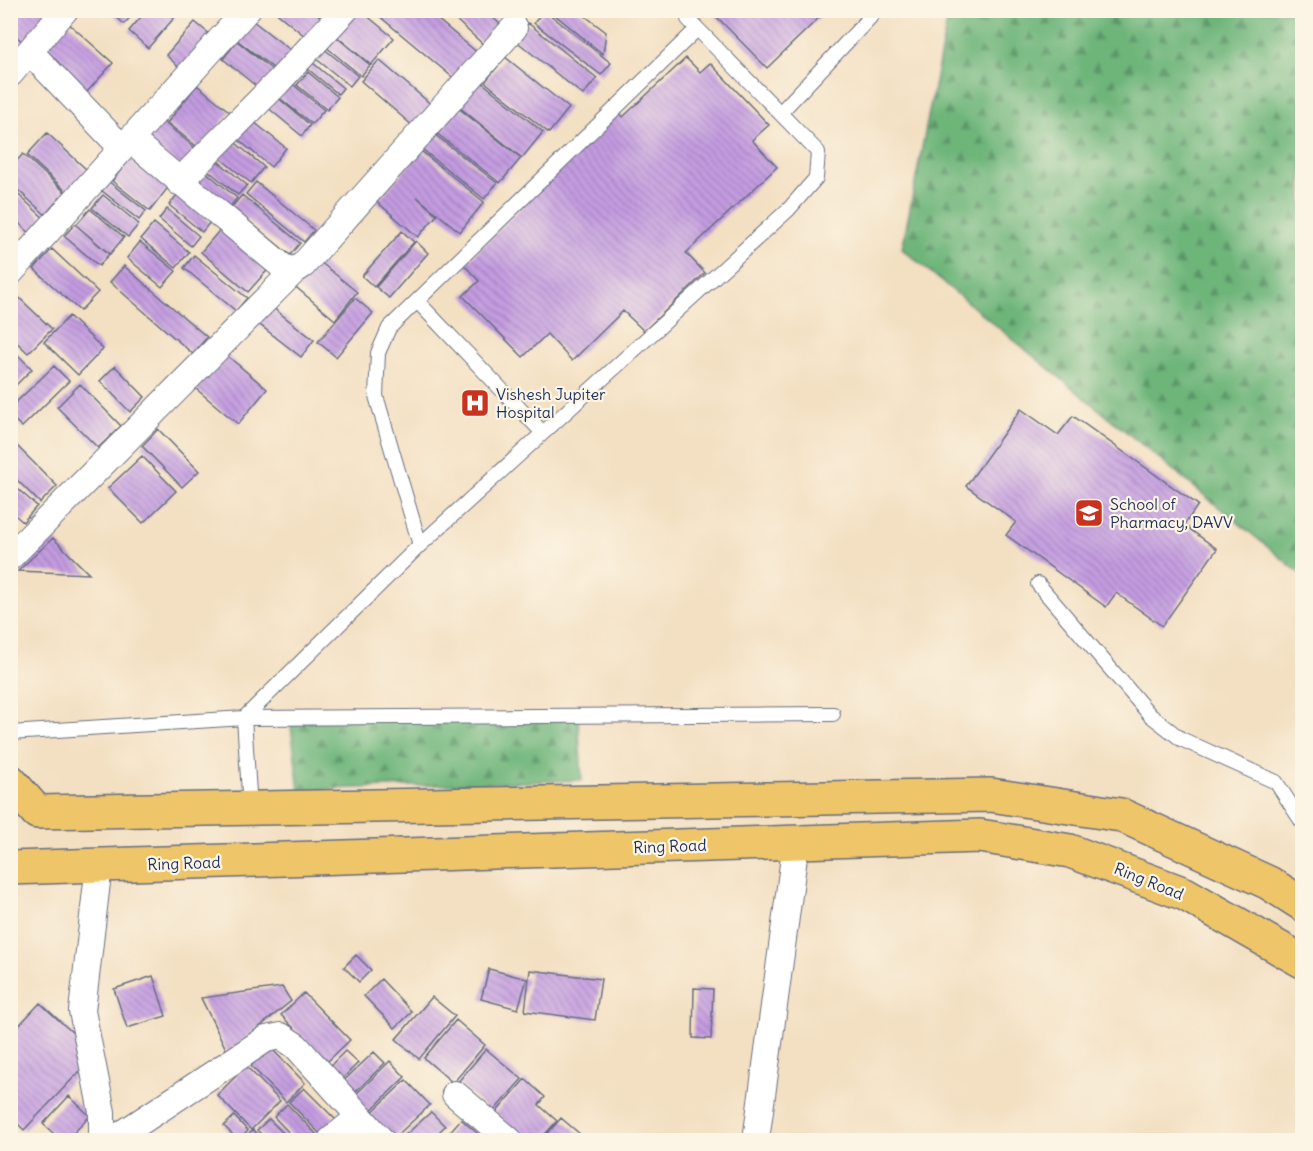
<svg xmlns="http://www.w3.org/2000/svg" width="1313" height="1151" font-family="Delius,sans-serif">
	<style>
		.forest { fill: url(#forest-firs); stroke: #44726c; stroke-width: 1.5 }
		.building { fill: url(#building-back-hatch) }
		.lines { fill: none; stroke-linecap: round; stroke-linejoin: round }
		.lane-casing { stroke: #676d81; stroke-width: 16 }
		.street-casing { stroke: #676d81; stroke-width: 28 }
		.highway-casing { stroke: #676d81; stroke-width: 36 }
		.lane { stroke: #fff; stroke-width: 14 }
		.street { stroke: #fff; stroke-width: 26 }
		.highway { stroke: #eec569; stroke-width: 33 }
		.labels { text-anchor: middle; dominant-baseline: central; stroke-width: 4.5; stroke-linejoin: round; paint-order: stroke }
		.poi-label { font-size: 16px; fill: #1b2f5e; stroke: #fcf5e5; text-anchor: start }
		.street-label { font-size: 16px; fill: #1b2f5e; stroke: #fcf5e5 }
	</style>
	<defs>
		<pattern id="forest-firs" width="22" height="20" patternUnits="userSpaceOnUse" patternTransform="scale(1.5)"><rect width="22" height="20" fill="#6eb57a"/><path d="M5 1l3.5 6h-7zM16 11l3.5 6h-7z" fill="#5a9467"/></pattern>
		<pattern id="building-back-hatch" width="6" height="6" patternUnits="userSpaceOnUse" patternTransform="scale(1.5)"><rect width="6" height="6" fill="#c49ce1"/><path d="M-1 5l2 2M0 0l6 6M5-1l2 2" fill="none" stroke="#9e80ba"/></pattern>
	</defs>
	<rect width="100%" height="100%" fill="#fcf5e5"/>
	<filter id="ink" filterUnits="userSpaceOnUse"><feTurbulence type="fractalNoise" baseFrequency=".0167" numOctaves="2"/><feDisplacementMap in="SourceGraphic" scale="12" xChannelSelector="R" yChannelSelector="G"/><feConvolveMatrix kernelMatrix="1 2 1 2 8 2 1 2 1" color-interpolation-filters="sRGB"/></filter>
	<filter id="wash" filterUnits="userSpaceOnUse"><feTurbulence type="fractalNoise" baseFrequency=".008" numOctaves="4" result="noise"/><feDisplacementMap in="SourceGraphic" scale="24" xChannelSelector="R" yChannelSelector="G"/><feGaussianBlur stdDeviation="1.35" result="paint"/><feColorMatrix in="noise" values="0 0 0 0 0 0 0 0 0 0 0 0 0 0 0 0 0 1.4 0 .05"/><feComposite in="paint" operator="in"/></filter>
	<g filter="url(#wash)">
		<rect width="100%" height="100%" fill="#f3dfc1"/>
		<path class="forest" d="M949 11H1302V575L902 249Z
			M578 716 582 780 299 790 290 718Z"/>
		<g id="blocks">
			<path class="building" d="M10 10H54L24 43 10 31Z
				M109 10H137L124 24Z
				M147 10H181L148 48 129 31Z
				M273 10H312L327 22 311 41Z
				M357 10H360L394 38 371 65 335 35Z
				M372 10H432L430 13 479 54 457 81Z
				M445 10H485L503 27 485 46Z
				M544 10 611 63 601 75 534 23Z
				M549 10H577L606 32 603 54Z
				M717 10H827L767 68 714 14Z
				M253 21 293 52 277 71 237 40Z
				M67 22 113 63 86 93 41 52Z
				M195 22 212 36 182 70 166 55Z
				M528 23 597 78 583 95 515 40Z
				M334 35 370 65 361 76 325 46Z
				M237 41 276 73 262 91 223 59Z
				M323 48 358 76 350 86 315 58Z
				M505 57 569 108 549 133 485 82Z
				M686 58 700 72 710 63 769 125 752 140 777 167 686 253 705 273 644 331 623 311 572 361 547 334 523 357 463 296 479 281 464 265 617 110 623 117Z
				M379 60 433 106 414 127 361 81Z
				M313 63 343 88 338 94 308 69Z
				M308 72 338 97 327 110 297 85Z
				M479 80 543 132 522 158 458 106Z
				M289 81 324 110 312 124 277 96Z
				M197 85 230 112 200 149 167 123Z
				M276 96 310 125 302 136 267 107Z
				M456 106 521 158 500 183 435 132Z
				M249 118 286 148 271 167 234 136Z
				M161 120 199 151 183 170 146 140Z
				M429 130 497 183 484 199 417 145Z
				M47 133 87 170 67 192 27 155Z
				M230 138 264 167 251 183 216 155Z
				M421 151 484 202 460 232 417 197 437 215 418 237 377 202Z
				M23 154 68 195 48 217 10 183V168Z
				M132 156 170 185 150 211 112 181Z
				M214 158 247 185 238 195 205 168Z
				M200 167 237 198 224 214 187 183Z
				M108 181 146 211 139 220 101 190Z
				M256 182 314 230 304 242 246 194Z
				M10 187 47 221 33 236 10 215Z
				M103 195 139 224 128 237 92 208Z
				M177 195 210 222 202 232 169 205Z
				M242 195 300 243 290 255 232 207Z
				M90 209 124 237 110 254 76 225Z
				M167 209 199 236 191 246 159 219Z
				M154 223 189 252 176 268 141 239Z
				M75 224 109 254 99 266 64 236Z
				M224 225 272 265 248 292 201 252Z
				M402 231 414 242 374 287 362 276Z
				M416 241 428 253 389 298 376 287Z
				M140 242 176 271 162 287 127 258Z
				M52 249 98 292 80 311 34 269Z
				M194 255 247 298 236 311 184 268Z
				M313 256 357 292 335 320 291 283Z
				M124 266 207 337 193 354 110 282Z
				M10 289 52 329 28 353 10 336Z
				M355 298 373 313 336 357 318 342Z
				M268 304 314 340 301 357 255 321Z
				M69 316 103 349 78 375 44 342Z
				M10 347 32 369 10 391Z
				M224 353 267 389 238 424 195 388Z
				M54 366 69 381 22 427 10 416V408Z
				M115 366 145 397 130 412 100 381Z
				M80 384 121 426 98 448 57 407Z
				M1021 409 1058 435 1073 416 1198 505 1184 525 1217 549 1162 626 1116 593 1106 607 1006 535 1016 522 966 486Z
				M158 429 199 471 182 487 142 446Z
				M16 445 57 486 40 503 10 473V450Z
				M142 456 176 491 143 523 108 488Z
				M10 482 37 506 23 522 10 511Z
				M53 538 89 574 18 571Z
				M356 955 371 970 359 982 344 967Z
				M489 969 527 979 518 1009 481 999Z
				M530 970 601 979 595 1020 525 1011Z
				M153 976 166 1016 127 1028 114 989Z
				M381 979 412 1012 395 1028 364 996Z
				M282 987 291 1001 228 1053 201 998Z
				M694 988 713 989 711 1039 693 1038Z
				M304 993 350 1040 327 1062 281 1015Z
				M432 997 455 1016 419 1059 396 1039Z
				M40 1003 96 1054 24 1130 14 1120 10 1124V1035Z
				M456 1020 485 1045 453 1083 424 1058Z
				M270 1047 305 1083 286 1102 251 1066Z
				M486 1049 522 1079 492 1113 457 1083Z
				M345 1051 358 1063 342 1079 330 1066Z
				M374 1052 385 1063 348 1099 337 1087Z
				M390 1061 405 1077 364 1117 349 1101Z
				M246 1066 280 1101 251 1130 217 1095Z
				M525 1079 545 1097 539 1105 557 1121 540 1140H523L493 1116Z
				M406 1080 430 1105 392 1140 368 1116Z
				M304 1088 338 1122 323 1137 289 1102Z
				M69 1096 90 1116 67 1140H61L43 1124Z
				M287 1104 320 1138 318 1140H296L274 1117Z
				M431 1112 445 1126 431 1140H400Z
				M234 1116 248 1131 238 1140 224 1126Z
				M561 1118 587 1140H542Z
				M269 1119 290 1140H267L257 1130Z
				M461 1119 485 1140H454L447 1135Z
				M253 1130 263 1140H242Z"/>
		</g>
	</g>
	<g filter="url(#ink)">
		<use href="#blocks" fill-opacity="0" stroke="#676d81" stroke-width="1.5"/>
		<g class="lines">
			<g class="lane-casing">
				<path id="lane" d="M780 113 877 10
					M417 301 543 433
					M420 545 376 396 378 353 389 328 697 29
					M1038 584 1150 715 1181 739 1276 782 1302 822
					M10 733 244 718 833 714
					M250 808 244 718 420 545 789 209 816 178 818 152 688 19 697 10"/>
			</g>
			<g class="street-casing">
				<path id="street" d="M30 52 122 148
					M10 74 65 10
					M131 140 283 267 294 271 303 265 514 28
					M179 182 277 83 345 10
					M10 273 247 10
					M10 557 294 271
					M99 865 82 1011 102 1112V1140
					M455 1094 509 1140
					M113 1140 266 1039 281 1036 296 1046 381 1140
					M331 1140 358 1118
					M756 1140 796 842"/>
			</g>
			<g class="highway-casing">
				<path id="highway" d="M10 781 37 812 991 795 1121 815 1269 883 1302 904
					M10 868 980 836 1070 851 1185 894 1302 961"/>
			</g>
			<use href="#lane" class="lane"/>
			<use href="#street" class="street"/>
			<use href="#highway" class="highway"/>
		</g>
	</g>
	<defs>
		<g id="hospital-square" transform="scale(1.5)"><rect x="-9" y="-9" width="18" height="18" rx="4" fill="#c8321e" stroke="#fcf5e5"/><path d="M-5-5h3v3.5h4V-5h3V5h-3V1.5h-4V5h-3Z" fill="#fff"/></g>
		<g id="school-square" transform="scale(1.5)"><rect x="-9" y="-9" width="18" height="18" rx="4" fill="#c8321e" stroke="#fcf5e5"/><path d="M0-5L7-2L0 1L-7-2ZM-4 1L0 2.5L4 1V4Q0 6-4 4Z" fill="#fff"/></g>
	</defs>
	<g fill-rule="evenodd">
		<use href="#hospital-square" x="475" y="403"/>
		<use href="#school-square" x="1089" y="513"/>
	</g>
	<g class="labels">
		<g class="poi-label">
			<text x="496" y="394">Vishesh Jupiter<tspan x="496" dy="18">Hospital</tspan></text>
			<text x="1110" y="504">School of<tspan x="1110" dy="18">Pharmacy, DAVV</tspan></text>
		</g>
		<g class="street-label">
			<text transform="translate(670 846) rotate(-2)">Ring Road</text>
			<text transform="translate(184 863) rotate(-2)">Ring Road</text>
			<text transform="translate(1149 881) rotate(22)">Ring Road</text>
		</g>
	</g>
	<rect width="1313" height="1151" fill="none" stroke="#fcf5e5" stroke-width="36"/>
</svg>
